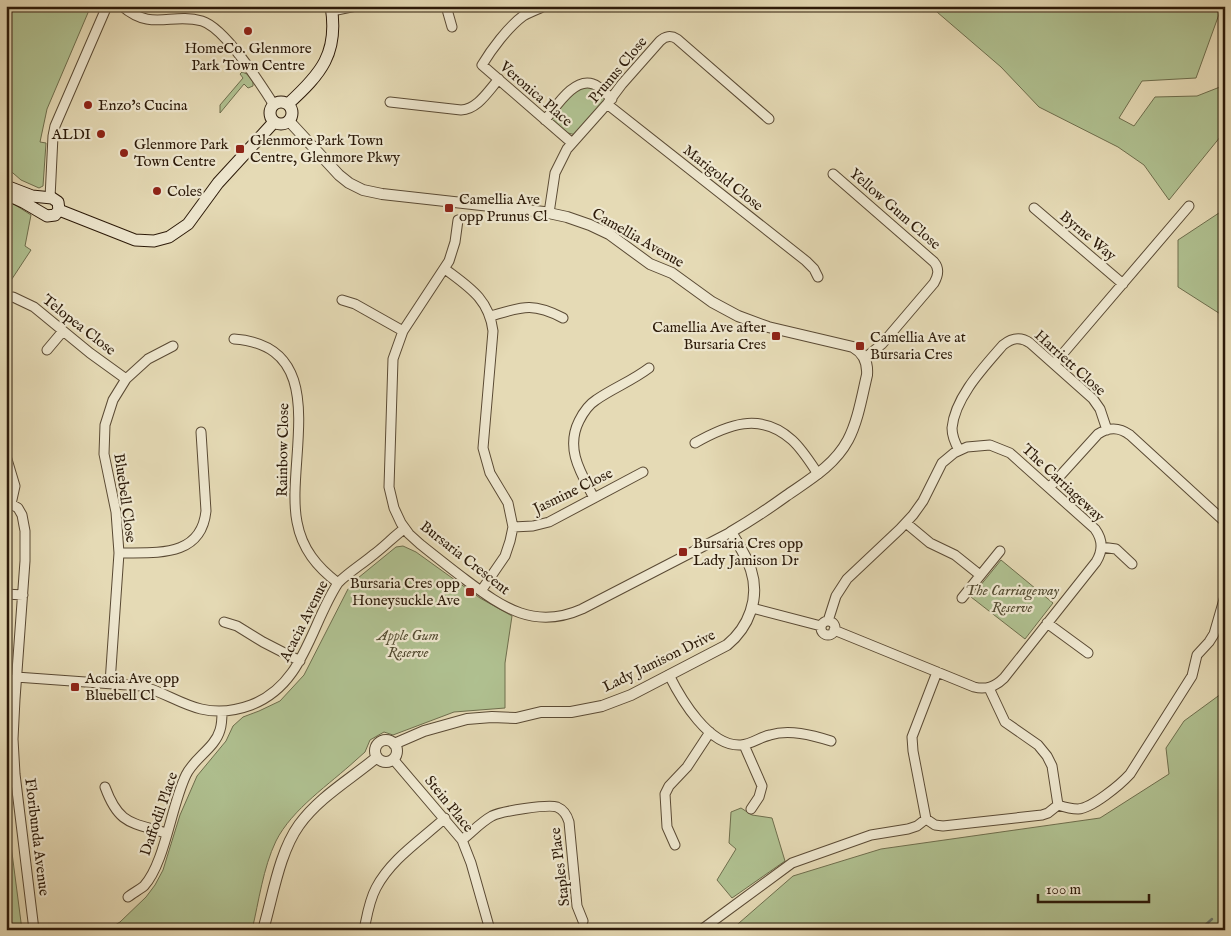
<svg xmlns="http://www.w3.org/2000/svg" width="1231" height="936" font-family="'IM FELL English',serif">
	<style>
		.green { fill: #b0c191; stroke: #6e6e4d }
		.lines { fill: none; stroke-linecap: round; stroke-linejoin: round }
		.stream { stroke: #6c7a6f; stroke-width: 2.5 }
		.minor-casing { stroke: #5a4a34; stroke-width: 11 }
		.tertiary-casing { stroke: #5a4a34; stroke-width: 12 }
		.secondary-casing { stroke: #2c1a09; stroke-width: 13 }
		.minor { stroke: #eee7cf; stroke-width: 9 }
		.tertiary { stroke: #eee7cf; stroke-width: 10 }
		.secondary { stroke: #eee7cf; stroke-width: 11 }
		.poi-dot { fill: #8f2418; stroke: #eee7cf; stroke-width: 2 }
		.labels { text-anchor: middle; dominant-baseline: central; stroke-width: 4.5; stroke-linejoin: round; paint-order: stroke }
		.poi-label { font-size: 15px; fill: #2c1a09; stroke: #eee7cf; text-anchor: start }
		.street-label { font-size: 15px; fill: #2c1a09; stroke: #eee7cf }
		.park-label { font-size: 15px; font-style: italic; fill: #544c32; stroke: #eee7cf }
	</style>
	<rect width="100%" height="100%" fill="#e5dab5"/>
	<filter id="stains"><feTurbulence type="fractalNoise" baseFrequency=".004" numOctaves="4"/><feColorMatrix values="0 0 0 0 .2 0 0 0 0 .09 0 0 0 0 .02 0 0 0 .5 -.17"/></filter>
	<radialGradient id="worn" r=".72"><stop offset=".6" stop-color="#630" stop-opacity="0"/><stop offset="1" stop-color="#630" stop-opacity=".3"/></radialGradient>
	<path class="green" d="M6 6H99L96 11 90 8 47 109 40 142 46 143 43 186 39 188 21 180 6 167Z
		M930 6H1222L1196 78 1142 81 1119 118 1134 126 1155 97 1197 96 1225 85V131L1169 200 1144 165 1118 147 1039 107 1001 67Z
		M242 72 247 74 253 82V86L248 88 244 84 220 113V105L243 78 240 74Z
		M590 85 608 99 576 135 568 133 550 119 574 91Z
		M6 199 31 215 25 246 31 250 6 288Z
		M1225 209V317L1178 287V240Z
		M403 546 416 552 480 598 512 616 505 663V708L454 712 393 735 384 732 370 740 365 752 356 760C330 784 292 809 276 841 263 868 259 901 252 930H107L120 922 146 897 155 885 163 870 180 815 197 776 226 741 233 726 243 717 259 711 280 701 304 675 348 589 358 578 396 547Z
		M1001 560 1053 603 1025 639 971 597Z
		M1225 691V930H731L793 876 881 849 1100 818 1169 774 1166 748 1184 721Z
		M741 808 752 815 772 818 785 861 732 898 717 880 736 849 729 843 731 812Z
		M6 822H8L22 930H6Z"/>
	<g class="lines">
		<path class="stream" d="M1200 930 1212 919"/>
		<g class="minor-casing">
			<path id="minor" d="M122 6C152 32 171 12 202 21 225 28 260 83 274 105
				M446 6 452 27
				M545 6C538 9 530 12 523 16 508 27 491 50 482 65L572 143
				M332 11 356 6
				M390 102 461 110C478 109 488 91 499 79
				M607 104 806 261 814 269 818 277
				M545 120C556 107 574 77 593 84 600 86 606 94 612 99
				M833 174 934 262C940 269 938 276 934 283L882 344 865 358
				M50 198 53 136 55 126 107 6
				M1034 208 1123 284
				M549 213 555 173 567 149 607 104 622 84 660 41C665 36 671 35 677 39L769 119
				M458 220 455 242 449 261 403 331 393 359 389 487 394 508 401 523 409 534 420 544C435 556 450 568 466 580 503 608 535 630 582 609L731 532
				M445 269C469 287 489 299 493 331L483 448 490 473 508 503 513 527 510 541 505 556 481 591
				M13 297 34 307 90 353 126 379
				M342 300 355 304 403 331
				M491 316C522 307 532 302 563 318
				M234 339C334 346 285 461 297 522 302 549 317 567 338 583
				M47 350 63 331
				M1054 364 1189 206
				M695 443C727 425 760 411 792 440 802 449 810 462 818 474
				M959 450C955 443 952 436 952 428 955 397 984 367 1003 345 1012 338 1020 336 1030 343L1093 399 1100 409 1107 430
				M6 456 15 486 11 504 18 508 22 515 25 531V561L15 699 13 739 15 774 34 930
				M1049 488 1098 434C1109 427 1119 427 1130 435L1225 522
				M594 498C581 473 565 449 579 421 583 413 588 405 596 400 613 388 632 381 649 368
				M906 523 930 543 955 555 980 575
				M513 527 533 526 549 522 643 472
				M1101 547 1116 549 1132 564
				M119 553C154 552 201 559 206 511L201 432
				M6 594 23 595
				M962 598 1000 551
				M752 608 821 626
				M828 621 836 596 847 579 900 529 913 515 923 501 942 463 954 453 967 447 990 445 1010 453 1095 529C1103 540 1103 551 1096 562L1004 678C995 687 986 690 974 687L834 630
				M821 628a7 7 0 1 1 14 0a7 7 0 1 1-14 0Z
				M224 622 237 626 263 642 300 661
				M1047 623 1088 653
				M669 675C681 699 709 747 741 745 752 744 760 737 770 735 789 729 812 735 831 741
				M16 677 141 686C162 691 180 704 201 709 218 713 235 711 251 705 304 685 310 626 338 583 349 572 361 565 373 555 384 547 393 537 404 529
				M110 683 119 553 116 512 104 454 105 425 113 400 126 379 148 359 173 346
				M989 688 1005 722 1038 745 1047 756 1052 766 1058 805
				M744 745 762 786 759 797 751 809
				M393 759 462 840 471 863 490 930
				M105 787C119 825 131 822 166 833
				M1058 805C1064 807 1071 809 1078 809 1092 808 1120 785 1130 774L1192 676 1197 655 1209 642 1214 634 1225 596
				M926 819 913 751 912 737 937 672
				M462 840C472 832 481 822 492 816 502 811 548 804 557 807 564 810 567 815 569 822L577 906 583 921
				M675 845 667 827 665 794 669 786 687 767 710 732
				M128 897C133 893 139 890 144 886 165 863 171 806 186 775 194 758 215 748 220 730 222 724 222 717 222 711
				M364 930C367 916 369 901 376 888 391 859 421 840 445 818
				M701 930 792 863 871 835 908 829 917 826 926 819 935 825 943 826 1042 815 1048 813 1058 805"/>
		</g>
		<g class="tertiary-casing">
			<path id="tertiary" d="M289 121 339 175 349 183 363 190 382 194 544 212 567 217 590 225 609 234 650 264 672 273 712 302 738 316 768 327 853 347C864 353 868 362 867 375 862 396 858 421 848 440 834 466 809 480 786 496 768 509 750 521 731 532 738 544 747 557 751 570 760 598 749 627 727 645L631 695 602 706 571 712H541L516 718 492 717 467 719 424 731 394 744
				M375 751a11 11 0 1 1 22 0a11 11 0 1 1-22 0Z
				M263 930C273 896 279 853 299 825 319 797 351 779 377 757"/>
		</g>
		<g class="secondary-casing">
			<path id="secondary" d="M270 113a11 11 0 1 1 22 0a11 11 0 1 1-22 0Z
				M288 104C321 74 339 53 331 6
				M6 186 32 196 52 198 58 202 59 210 55 215 47 216 23 202 6 194
				M59 210 135 240 154 241 169 237 188 224 218 183 274 122"/>
		</g>
		<use href="#minor" class="minor"/>
		<use href="#tertiary" class="tertiary"/>
		<use href="#secondary" class="secondary"/>
	</g>
	<g class="poi-dot">
		<circle cx="248" cy="31" r="5"/>
		<circle cx="88" cy="105" r="5"/>
		<circle cx="101" cy="134" r="5"/>
		<rect x="235" y="144" width="10" height="10" rx="2.5"/>
		<circle cx="124" cy="153" r="5"/>
		<circle cx="157" cy="191" r="5"/>
		<rect x="444" y="203" width="10" height="10" rx="2.5"/>
		<rect x="771" y="331" width="10" height="10" rx="2.5"/>
		<rect x="855" y="341" width="10" height="10" rx="2.5"/>
		<rect x="678" y="547" width="10" height="10" rx="2.5"/>
		<rect x="465" y="587" width="10" height="10" rx="2.5"/>
		<rect x="70" y="682" width="10" height="10" rx="2.5"/>
	</g>
	<g class="labels">
		<g class="poi-label">
			<text x="248" y="48" text-anchor="middle">HomeCo. Glenmore<tspan x="248" dy="17">Park Town Centre</tspan></text>
			<text x="98" y="105">Enzo's Cucina</text>
			<text x="91" y="134" text-anchor="end">ALDI</text>
			<text x="250" y="140">Glenmore Park Town<tspan x="250" dy="17">Centre, Glenmore Pkwy</tspan></text>
			<text x="134" y="144">Glenmore Park<tspan x="134" dy="17">Town Centre</tspan></text>
			<text x="167" y="191">Coles</text>
			<text x="459" y="199">Camellia Ave<tspan x="459" dy="17">opp Prunus Cl</tspan></text>
			<text x="766" y="327" text-anchor="end">Camellia Ave after<tspan x="766" dy="17">Bursaria Cres</tspan></text>
			<text x="870" y="337">Camellia Ave at<tspan x="870" dy="17">Bursaria Cres</tspan></text>
			<text x="693" y="543">Bursaria Cres opp<tspan x="693" dy="17">Lady Jamison Dr</tspan></text>
			<text x="460" y="583" text-anchor="end">Bursaria Cres opp<tspan x="460" dy="17">Honeysuckle Ave</tspan></text>
			<text x="85" y="678">Acacia Ave opp<tspan x="85" dy="17">Bluebell Cl</tspan></text>
		</g>
		<g class="street-label">
			<text transform="translate(618 70) rotate(-50)">Prunus Close</text>
			<text transform="translate(536 94) rotate(41)">Veronica Place</text>
			<text transform="translate(723 178) rotate(38)">Marigold Close</text>
			<text transform="translate(895 209) rotate(41)">Yellow Gum Close</text>
			<text transform="translate(1088 236) rotate(40)">Byrne Way</text>
			<text transform="translate(638 238) rotate(30)">Camellia Avenue</text>
			<text transform="translate(79 325) rotate(38)">Telopea Close</text>
			<text transform="translate(1070 363) rotate(42)">Harriett Close</text>
			<text transform="translate(283 450) rotate(-89)">Rainbow Close</text>
			<text transform="translate(1063 483) rotate(43)">The Carriageway</text>
			<text transform="translate(573 491) rotate(-26)">Jasmine Close</text>
			<text transform="translate(125 498) rotate(82)">Bluebell Close</text>
			<text transform="translate(465 558) rotate(38)">Bursaria Crescent</text>
			<text transform="translate(304 621) rotate(-63)">Acacia Avenue</text>
			<text transform="translate(659 661) rotate(-26)">Lady Jamison Drive</text>
			<text transform="translate(449 804) rotate(51)">Stein Place</text>
			<text transform="translate(159 814) rotate(-71)">Daffodil Place</text>
			<text transform="translate(37 837) rotate(83)">Floribunda Avenue</text>
			<text transform="translate(560 867) rotate(-97)">Staples Place</text>
		</g>
		<g class="park-label">
			<text x="1012" y="590">The Carriageway<tspan x="1012" dy="17">Reserve</tspan></text>
			<text x="408" y="635">Apple Gum<tspan x="408" dy="17">Reserve</tspan></text>
		</g>
	</g>
	<rect width="1231" height="936" fill="none" stroke="#e5dab5" stroke-width="25"/>
	<rect x="8" y="8" width="1216" height="921" fill="none" stroke="#2c1a09" stroke-width="2.5"/>
	<rect x="12" y="12" width="1206" height="911" fill="none" stroke="#2c1a09"/>
	<path d="M1038 894v8h111v-8" fill="none" stroke="#2c1a09" stroke-width="2.5"/>
	<text x="1046" y="894" font-size="15" fill="#2c1a09" stroke="#eee7cf" stroke-width="4" paint-order="stroke">100 m</text>
	<rect width="100%" height="100%" filter="url(#stains)"/>
	<rect width="100%" height="100%" fill="url(#worn)"/>
</svg>
